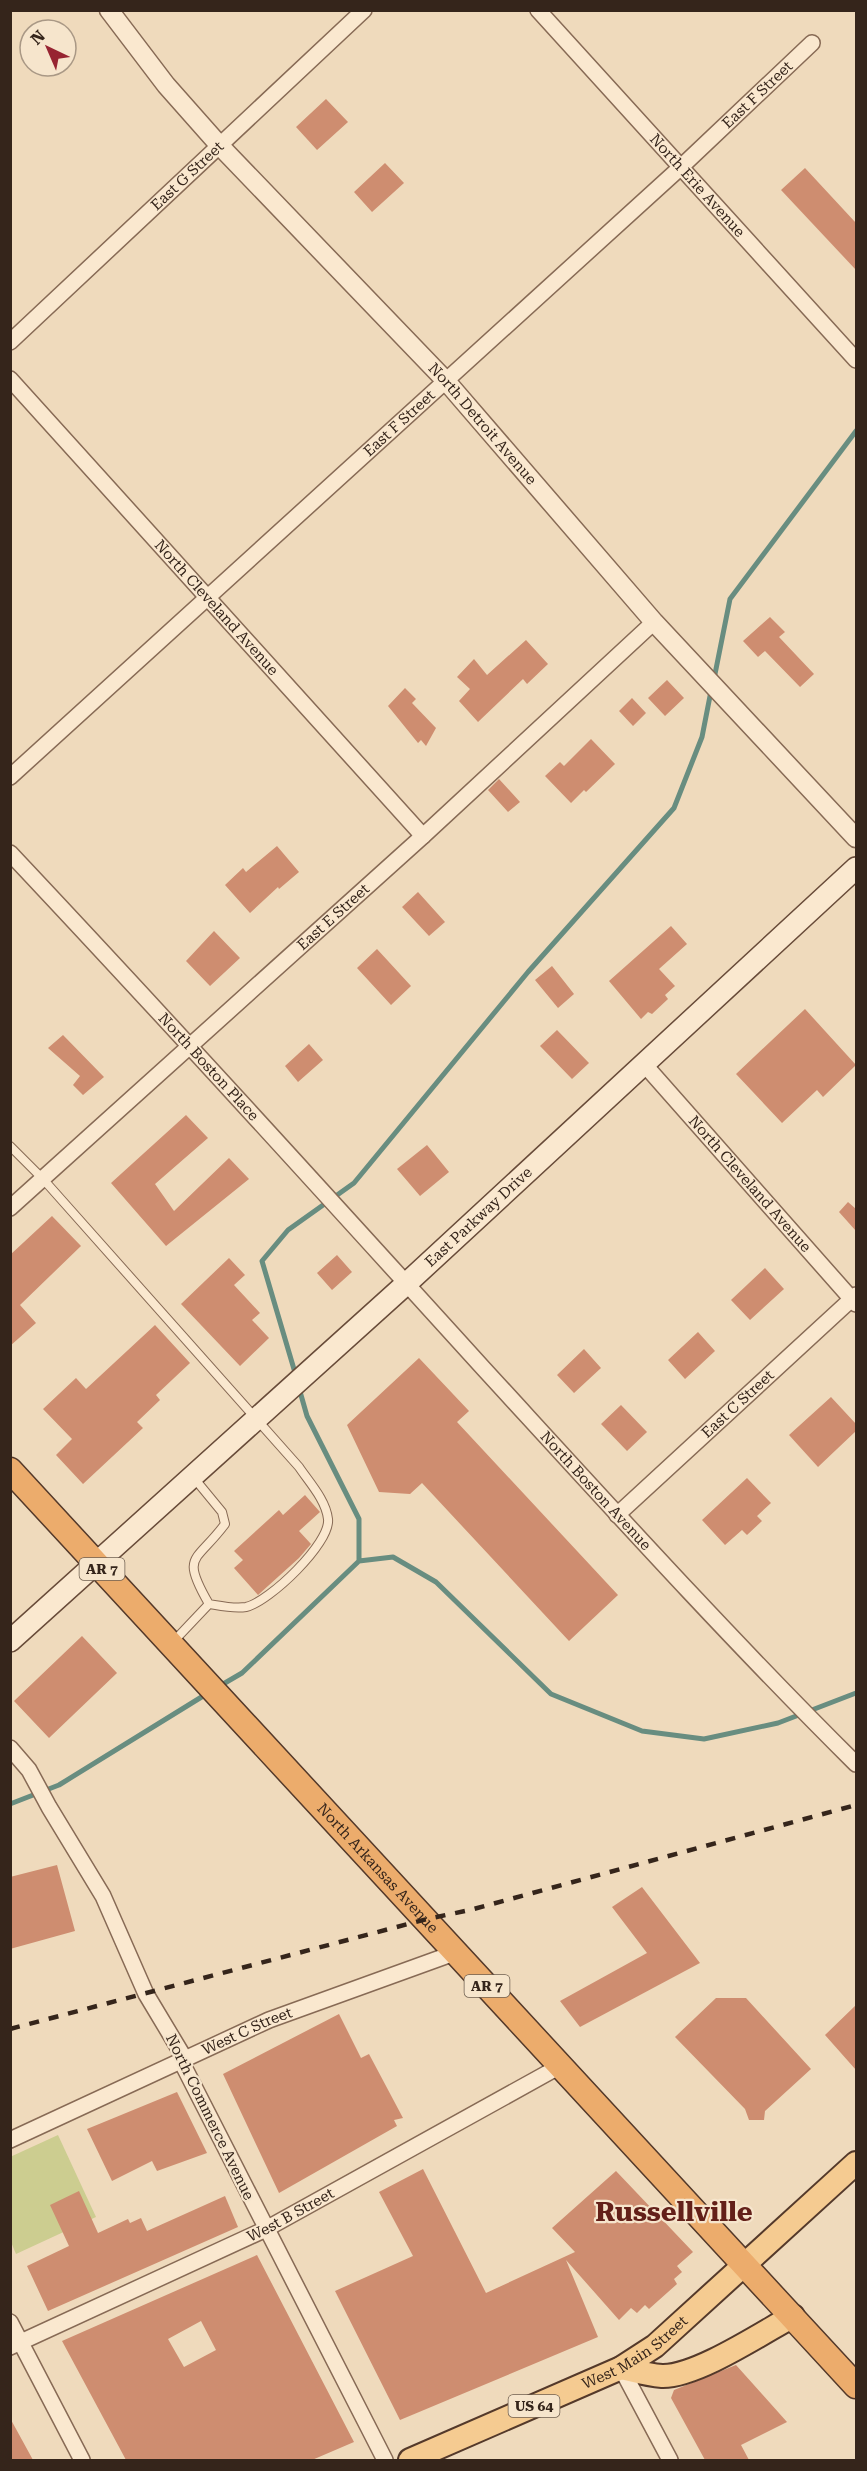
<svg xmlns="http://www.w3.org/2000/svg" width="867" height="2471" font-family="'Roboto Serif',serif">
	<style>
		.green { fill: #cccd90 }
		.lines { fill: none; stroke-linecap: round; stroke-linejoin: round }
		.stream { stroke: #688d80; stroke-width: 5 }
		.building { fill: #ce8d70; fill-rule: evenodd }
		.service-casing { stroke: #876a55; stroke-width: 10 }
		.minor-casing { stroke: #876a55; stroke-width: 18 }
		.tertiary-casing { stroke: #876a55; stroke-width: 21 }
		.secondary-casing { stroke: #684b39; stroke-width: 24 }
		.primary-casing { stroke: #54392a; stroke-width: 26 }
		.trunk-casing { stroke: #54392a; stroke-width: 27 }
		.service { stroke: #fae8cf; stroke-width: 8 }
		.minor { stroke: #fae8cf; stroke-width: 15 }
		.tertiary { stroke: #fae8cf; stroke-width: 18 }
		.secondary { stroke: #fae8cf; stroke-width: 21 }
		.primary { stroke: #f5cb91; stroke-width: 22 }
		.trunk { stroke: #ecac6c; stroke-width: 24 }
		.rail { stroke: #35251b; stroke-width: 4.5; stroke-dasharray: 10 10; stroke-linecap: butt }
		.labels { text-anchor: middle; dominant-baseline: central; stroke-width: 4.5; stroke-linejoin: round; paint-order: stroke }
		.shield { fill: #f6e5cc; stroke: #6f5f50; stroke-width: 1.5 }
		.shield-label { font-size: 14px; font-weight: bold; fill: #35251b }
		.street-label { font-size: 15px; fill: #35251b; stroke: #f6e5cc }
		.town-label { font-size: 27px; font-weight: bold; fill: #632019; stroke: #f6e5cc }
	</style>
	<rect width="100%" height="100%" fill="#efdabc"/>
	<path class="green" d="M58 2135 96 2217 16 2254 11 2242 10 2157Z"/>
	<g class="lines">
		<path class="stream" d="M714 679 730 599 856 431
			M296 1376 262 1261 288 1230 354 1183 528 972 674 808 702 737 711 691
			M299 1388 307 1416 359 1519V1561
			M218 1687 242 1673 359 1561 393 1557 436 1582 551 1694 642 1731 704 1739 778 1723 856 1693
			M10 1804 59 1785 208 1693"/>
	</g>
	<path class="building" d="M326 99 348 122 317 150 296 127Z
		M385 163 404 183 372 212 354 192Z
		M805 168 856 223V270L781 190Z
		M770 617 785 632 779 637 814 674 800 687 765 651 758 657 743 641Z
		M526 640 548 664 527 684 523 679 478 722 459 701 470 689 457 677 474 659 487 675Z
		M667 680 684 698 665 716 648 698Z
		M405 688 416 699 412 703 436 728 426 746 421 740 418 743 388 706Z
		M632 698 646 713 633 726 619 711Z
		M591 739 615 764 586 792 584 790 571 803 545 776 560 762 564 766Z
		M499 779 520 802 508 812 488 790Z
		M277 846 299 872 279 889 278 887 250 913 225 885 243 868 246 872Z
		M418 892 445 922 429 936 402 907Z
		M671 926 687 944 659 969 675 986 665 995 668 999 652 1014 648 1012 641 1019 609 981Z
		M214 931 240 958 210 986 186 961Z
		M377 949 411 986 391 1005 357 968Z
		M552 966 574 994 558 1008 535 980Z
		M805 1009 856 1065 823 1097 817 1090 782 1123 736 1074Z
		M557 1030 589 1063 572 1079 540 1046Z
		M63 1035 104 1077 83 1095 73 1085 80 1076 48 1048Z
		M309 1044 323 1060 298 1082 285 1066Z
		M186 1115 208 1138 155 1184 174 1211 229 1158 249 1179 166 1246 111 1183Z
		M427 1145 449 1172 420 1196 397 1169Z
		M848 1202 856 1209V1231L839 1212Z
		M52 1216 81 1246 20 1305 36 1323 10 1346V1255Z
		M337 1255 352 1272 332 1290 317 1273Z
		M229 1258 245 1275 234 1285 260 1313 252 1320 269 1338 240 1366 181 1304Z
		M765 1268 784 1289 750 1320 731 1300Z
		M155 1325 190 1363 156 1395 160 1400 137 1422 143 1428 83 1484 56 1455 72 1439 43 1409 76 1378 86 1389Z
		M698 1332 715 1351 685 1379 668 1360Z
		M584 1349 601 1368 574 1393 557 1375Z
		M419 1358 469 1411 457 1422 618 1595 569 1641 422 1483 410 1494 379 1492 347 1425Z
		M831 1397 856 1424V1431L818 1467 789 1435Z
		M621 1405 647 1432 627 1451 601 1424Z
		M747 1478 771 1503 757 1516 762 1521 747 1535 742 1530 725 1545 702 1520Z
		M305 1495 320 1512 299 1531 311 1544 299 1558 258 1595 234 1568 243 1560 234 1551 279 1510 283 1515Z
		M82 1636 117 1673 49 1738 14 1701Z
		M57 1865 75 1931 10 1949V1877Z
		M642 1887 700 1963 580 2027 560 2001 647 1953 612 1907Z
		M716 1998H746L811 2069 765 2111 764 2120H749L745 2109 675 2037Z
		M856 2005V2070L825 2035Z
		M339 2014 361 2058 369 2054 403 2118 394 2120 397 2126 279 2193 223 2074Z
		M177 2092 207 2153 157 2171 152 2161 112 2181 87 2129Z
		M423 2169 486 2293 575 2252 552 2228 616 2171 693 2252 677 2266 682 2272 674 2279 677 2284 649 2309 645 2305 637 2313 631 2308 619 2320 566 2260 598 2337 400 2420 335 2291 413 2256 379 2192Z
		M79 2191 98 2233 128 2219 130 2223 141 2218 147 2231 225 2196 238 2227 48 2311 27 2266 69 2246 50 2205Z
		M257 2255 354 2442 312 2460H126L62 2341ZM201 2321 216 2350 184 2367 168 2339Z
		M736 2365 787 2422 741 2445 749 2460H705L671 2398 674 2390Z
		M10 2418 33 2460H10Z"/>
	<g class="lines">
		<g class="service-casing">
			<path id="service" d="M10 1146 43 1179 299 1467C309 1482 326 1500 328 1519 331 1543 269 1602 246 1607 234 1609 221 1606 209 1604 180 1554 196 1563 225 1524L222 1512 194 1478
				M173 1642 209 1604"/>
		</g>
		<g class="minor-casing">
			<g id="minor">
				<path id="s1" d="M538 10 856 360"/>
				<path id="s2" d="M10 342 364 10"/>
				<path id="s3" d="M10 379 423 836"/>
				<path id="s4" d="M10 777 681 167 812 43"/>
				<path id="s5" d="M10 853C170 1023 327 1196 484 1369 606 1502 728 1637 856 1764"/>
				<path id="s6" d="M644 1064 856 1304"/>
				<path id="s7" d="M10 1208 423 836 654 622"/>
				<path id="s8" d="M617 1515 856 1295"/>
				<path d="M10 1748 29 1770 49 1807 103 1896 146 1994 182 2054 181 2061 385 2460"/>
				<path id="s9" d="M10 2140 269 2020 457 1952"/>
				<path d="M10 2322 82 2460"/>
				<path id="s10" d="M10 2347 266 2229 562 2065"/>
				<path d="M621 2368 670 2460"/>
			</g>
		</g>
		<g class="tertiary-casing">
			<g id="tertiary">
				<path id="s11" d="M109 10 166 85 220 146 446 381 654 622 856 838"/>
			</g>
		</g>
		<g class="secondary-casing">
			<g id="secondary">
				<path id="s12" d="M10 1641 406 1284 856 868"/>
			</g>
		</g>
		<g class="primary-casing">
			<g id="primary">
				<path d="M621 2368C634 2371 648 2375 662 2376 696 2377 762 2333 793 2316"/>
				<path id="s13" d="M410 2460 621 2368 655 2346 856 2163"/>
			</g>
		</g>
		<g class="trunk-casing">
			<g id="trunk">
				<path id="s14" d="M10 1470 856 2386"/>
			</g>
		</g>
		<use href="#service" class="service"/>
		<use href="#minor" class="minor"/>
		<use href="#tertiary" class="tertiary"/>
		<use href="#secondary" class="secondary"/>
		<use href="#primary" class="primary"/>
		<use href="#trunk" class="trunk"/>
		<path class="rail" d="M10 2029 427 1919 470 1910 856 1805"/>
	</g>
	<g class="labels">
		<g class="shield">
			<rect x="79.5" y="1558" width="45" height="22" rx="4.5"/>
			<rect x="464.5" y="1975" width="45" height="22" rx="4.5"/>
			<rect x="508.5" y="2395" width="51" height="22" rx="4.5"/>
		</g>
		<g class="shield-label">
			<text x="102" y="1569">AR 7</text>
			<text x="487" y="1986">AR 7</text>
			<text x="534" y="2406">US 64</text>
		</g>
		<g class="street-label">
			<text stroke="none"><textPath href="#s4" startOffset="1012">East F Street</textPath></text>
			<text stroke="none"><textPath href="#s2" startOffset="243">East G Street</textPath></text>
			<text stroke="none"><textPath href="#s1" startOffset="237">North Erie Avenue</textPath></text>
			<text stroke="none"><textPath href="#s4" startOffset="526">East F Street</textPath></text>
			<text stroke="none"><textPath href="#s11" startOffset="558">North Detroit Avenue</textPath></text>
			<text stroke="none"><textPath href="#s3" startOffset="308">North Cleveland Avenue</textPath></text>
			<text stroke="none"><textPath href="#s7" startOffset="435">East E Street</textPath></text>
			<text stroke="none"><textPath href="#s5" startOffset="292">North Boston Place</textPath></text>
			<text stroke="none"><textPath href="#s6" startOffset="160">North Cleveland Avenue</textPath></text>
			<text stroke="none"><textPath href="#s12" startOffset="632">East Parkway Drive</textPath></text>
			<text stroke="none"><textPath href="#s8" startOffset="164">East C Street</textPath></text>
			<text stroke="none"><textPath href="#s5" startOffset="866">North Boston Avenue</textPath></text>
			<text stroke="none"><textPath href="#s14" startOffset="542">North Arkansas Avenue</textPath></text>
			<text stroke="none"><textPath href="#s9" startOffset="261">West C Street</textPath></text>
			<text transform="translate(210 2117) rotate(64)">North Commerce Avenue</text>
			<text stroke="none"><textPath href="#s10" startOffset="310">West B Street</textPath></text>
			<text stroke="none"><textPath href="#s13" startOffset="250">West Main Street</textPath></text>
		</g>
		<g class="town-label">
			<text x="674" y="2212">Russellville</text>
		</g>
	</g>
	<rect width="867" height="2471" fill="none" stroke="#35251b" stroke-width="24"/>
	<g transform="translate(48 48) rotate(316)"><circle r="28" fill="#f6e5cc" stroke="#a99885" stroke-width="1.5"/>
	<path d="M0-4.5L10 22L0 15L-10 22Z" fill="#972431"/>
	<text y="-9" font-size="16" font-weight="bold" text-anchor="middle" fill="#35251b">N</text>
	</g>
</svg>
